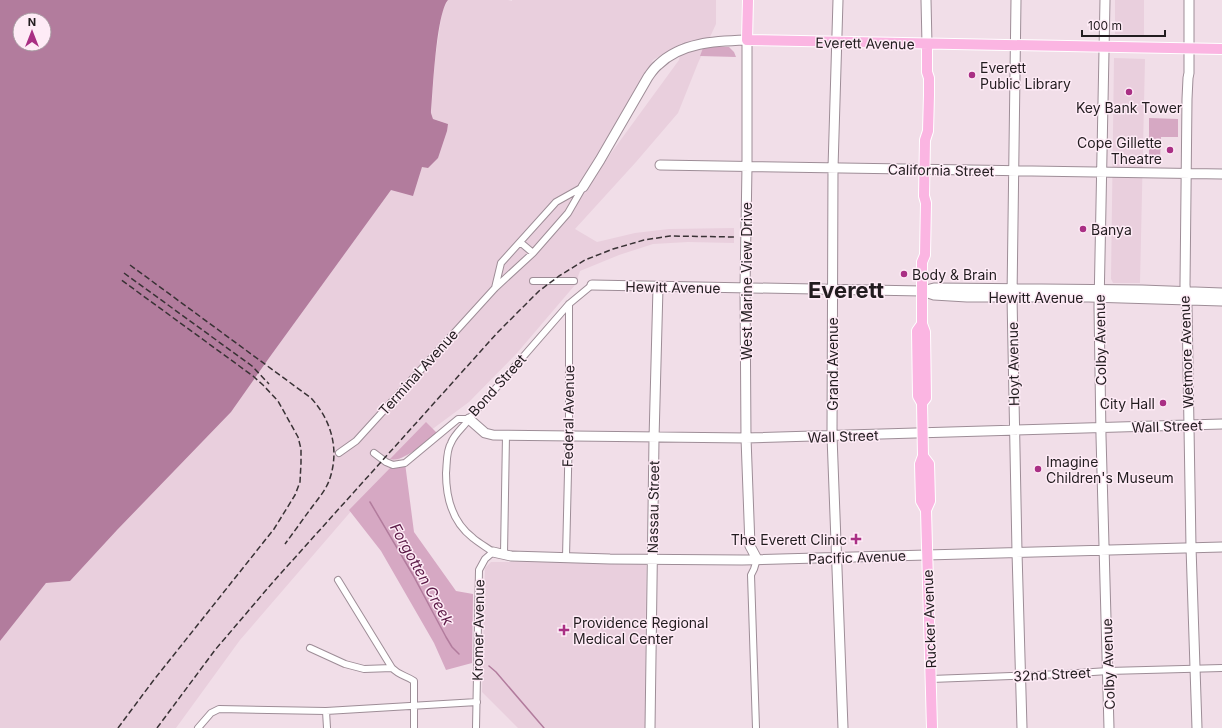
<svg xmlns="http://www.w3.org/2000/svg" width="1222" height="728" font-family="Inter,sans-serif">
	<style>
		.built { fill: #e9cfdd; fill-rule: evenodd }
		.green { fill: #d6a8c3 }
		.water { fill: #b27c9d; fill-rule: evenodd }
		.lines { fill: none; stroke-linecap: round; stroke-linejoin: round }
		.stream { stroke: #b27c9d; stroke-width: 1.5 }
		.street-casing { stroke: #9e8d97; stroke-width: 8 }
		.secondary-casing { stroke: #9e8d97; stroke-width: 11 }
		.primary-casing { stroke: #fff; stroke-width: 12 }
		.street { stroke: #fff; stroke-width: 6 }
		.secondary { stroke: #fff; stroke-width: 9 }
		.primary { stroke: #fbb5e2; stroke-width: 10 }
		.rail { stroke: #393235; stroke-width: 1.5; stroke-dasharray: 6 3; stroke-linecap: butt }
		.poi-dot { fill: #a92f84; stroke: #feebf6; stroke-width: 1.5 }
		.labels { text-anchor: middle; dominant-baseline: central; stroke-width: 3; stroke-linejoin: round; paint-order: stroke }
		.street-label { font-size: 14px; fill: #221c1f; stroke: #feebf6 }
		.poi-label { font-size: 14px; fill: #221c1f; stroke: #feebf6; text-anchor: start }
		.water-label { font-size: 15px; font-style: italic; fill: #5b1946; stroke: #feebf6 }
		.town-label { font-size: 22px; font-weight: bold; fill: #221c1f; stroke: #feebf6 }
	</style>
	<rect width="100%" height="100%" fill="#f1dee8"/>
	<path class="built" d="M448 0H508L512 1V0H716V24L698 63 678 113 636 162 575 229 597 242 635 233 669 229 734 228V243L688 242 653 244 619 255 580 271 575 285 517 353 469 402 419 439 365 495 240 640 176 728H0V641L46 583 70 581 222 106 428 168 448 124 433 119 431 113 435 60 442 12ZM682 43 679 60 571 208 653 60Z
		M1115 0H1144V35L1115 34Z
		M1114 58 1145 59 1140 283H1113L1111 279Z
		M491 562 646 563 645 728H518L482 692 485 568Z"/>
	<path class="green" d="M708 47H729L734 52 736 57 700 56 703 48Z
		M1149 118 1178 119V137H1161L1160 160H1149Z
		M426 422 437 433C427 441 403 463 390 459Z
		M405 463 414 532 456 591 473 594 472 663 446 670 434 643 381 551 349 510 393 465Z"/>
	<path class="water" d="M0 0H448C436 14 433 91 431 113L433 119 448 124 447 131 438 158 428 168 422 167 413 196 391 190 269 358 231 412 117 530 70 581 46 583 0 641ZM20 20H44V44H20Z"/>
	<g class="lines">
		<path class="stream" d="M370 502 413 575 446 637 452 647 459 654
			M489 666 496 672 544 728"/>
		<g class="street-casing">
			<path id="street" d="M520 242 533 253
				M533 281H574
				M495 288 501 263 556 202 581 188
				M339 453 356 441 495 288 533 253 568 213 583 187
				M374 453 386 462 393 465 405 463 458 419H469
				M504 554 506 435
				M566 557 569 430V304
				M338 580 392 668C400 676 405 675 414 681V728
				M310 648 345 664 364 669 392 668
				M931 679 1063 674 1108 671 1222 668
				M326 711 327 728
				M198 728 211 713 219 709 326 711 477 702
				M476 728 479 570 485 559 493 552C486 547 479 543 473 538 452 522 446 498 446 473 447 464 446 451 451 443 455 433 464 427 469 419L569 304 592 285
				M756 728 751 575 754 569 757 559"/>
		</g>
		<g class="secondary-casing">
			<path id="secondary" d="M838 0 833 168 832 436 843 728
				M926 0 927 44
				M1016 0 1012 297 1017 552 1022 728
				M1105 0 1099 307 1101 436 1109 728
				M1189 0V73L1188 78 1187 99 1185 285 1187 307 1191 547 1197 728
				M660 165 1222 174
				M583 187 600 160 648 77C651 73 654 68 658 65 681 42 716 41 747 40V166L745 288 746 438 750 546 757 559
				M592 285 922 291 934 288 1142 290 1222 293
				M922 291 934 295 967 297H1089L1222 301
				M469 419 485 433 493 435 746 438 1222 424
				M493 552 511 556 610 559 742 560 1222 547
				M650 728 654 439 658 287"/>
		</g>
		<g class="primary-casing">
			<path id="primary" d="M748 0 747 40 1222 49
				M922 324 917 331 918 396 922 403 923 456 920 464 921 501 926 510
				M922 403 926 398 925 332 922 324V262L925 255 926 203 924 196 925 140 928 131 929 95V78L927 72V44
				M923 456 929 464 930 501 926 510 932 728"/>
		</g>
		<use href="#street" class="street"/>
		<use href="#secondary" class="secondary"/>
		<use href="#primary" class="primary"/>
		<path class="rail" d="M130 265 311 398C332 421 340 451 329 481 325 491 318 499 312 507 303 519 294 532 285 544
			M124 273 252 366 269 384
			M118 728 153 681 274 529 295 495 300 482 301 463V449L298 437 278 401 263 385 253 376 120 279
			M157 728 215 650 273 582 498 332 539 291 559 276 585 260 613 249 644 240 670 236 736 237"/>
	</g>
	<g class="poi-dot">
		<circle cx="972" cy="75" r="4"/>
		<circle cx="1129" cy="92" r="4"/>
		<circle cx="1170" cy="150" r="4"/>
		<circle cx="1083" cy="229" r="4"/>
		<circle cx="904" cy="274" r="4"/>
		<circle cx="1163" cy="403" r="4"/>
		<circle cx="1038" cy="469" r="4"/>
		<path d="M854 533h4v4h4v4h-4v4h-4v-4h-4v-4h4z"/>
		<path d="M562 624h4v4h4v4h-4v4h-4v-4h-4v-4h4z"/>
	</g>
	<g class="labels">
		<g class="street-label">
			<text transform="translate(865 43) rotate(1)">Everett Avenue</text>
			<text transform="translate(941 170) rotate(1)">California Street</text>
			<text transform="translate(746 281) rotate(-90)">West Marine View Drive</text>
			<text transform="translate(673 287) rotate(1)">Hewitt Avenue</text>
			<text x="1036" y="297">Hewitt Avenue</text>
			<text transform="translate(1100 340) rotate(-91)">Colby Avenue</text>
			<text transform="translate(1186 352) rotate(-92)">Wetmore Avenue</text>
			<text transform="translate(832 364) rotate(-90)">Grand Avenue</text>
			<text transform="translate(1013 364) rotate(-91)">Hoyt Avenue</text>
			<text transform="translate(418 372) rotate(-48)">Terminal Avenue</text>
			<text transform="translate(497 385) rotate(-48)">Bond Street</text>
			<text transform="translate(568 416) rotate(-89)">Federal Avenue</text>
			<text transform="translate(1167 426) rotate(-2)">Wall Street</text>
			<text transform="translate(843 436) rotate(-2)">Wall Street</text>
			<text transform="translate(653 507) rotate(-89)">Nassau Street</text>
			<text transform="translate(857 557) rotate(-2)">Pacific Avenue</text>
			<text transform="translate(929 619) rotate(-92)">Rucker Avenue</text>
			<text transform="translate(478 630) rotate(-89)">Kromer Avenue</text>
			<text transform="translate(1108 664) rotate(-92)">Colby Avenue</text>
			<text transform="translate(1052 674) rotate(-3)">32nd Street</text>
		</g>
		<g class="poi-label">
			<text x="980" y="67">Everett<tspan x="980" dy="16">Public Library</tspan></text>
			<text x="1129" y="107" text-anchor="middle">Key Bank Tower</text>
			<text x="1162" y="142" text-anchor="end">Cope Gillette<tspan x="1162" dy="16">Theatre</tspan></text>
			<text x="1091" y="229">Banya</text>
			<text x="912" y="274">Body &amp; Brain</text>
			<text x="1155" y="403" text-anchor="end">City Hall</text>
			<text x="1046" y="461">Imagine<tspan x="1046" dy="16">Children's Museum</tspan></text>
			<text x="847" y="539" text-anchor="end">The Everett Clinic</text>
			<text x="573" y="622">Providence Regional<tspan x="573" dy="16">Medical Center</tspan></text>
		</g>
		<g class="water-label">
			<text transform="translate(422 574) rotate(61)">Forgotten Creek</text>
		</g>
		<g class="town-label">
			<text x="846" y="290">Everett</text>
		</g>
	</g>
	<g transform="translate(32 32)"><circle r="19" fill="#feebf6" stroke="#a698a0"/>
	<path d="M0-3L7 15L0 10L-7 15Z" fill="#a92f84"/>
	<text y="-6" font-size="11" font-weight="bold" text-anchor="middle" fill="#221c1f">N</text>
	</g>
	<path d="M1082 30v6h83v-6" fill="none" stroke="#221c1f" stroke-width="2"/>
	<text x="1088" y="30" font-size="12" fill="#221c1f" stroke="#feebf6" stroke-width="3" paint-order="stroke">100 m</text>
</svg>
